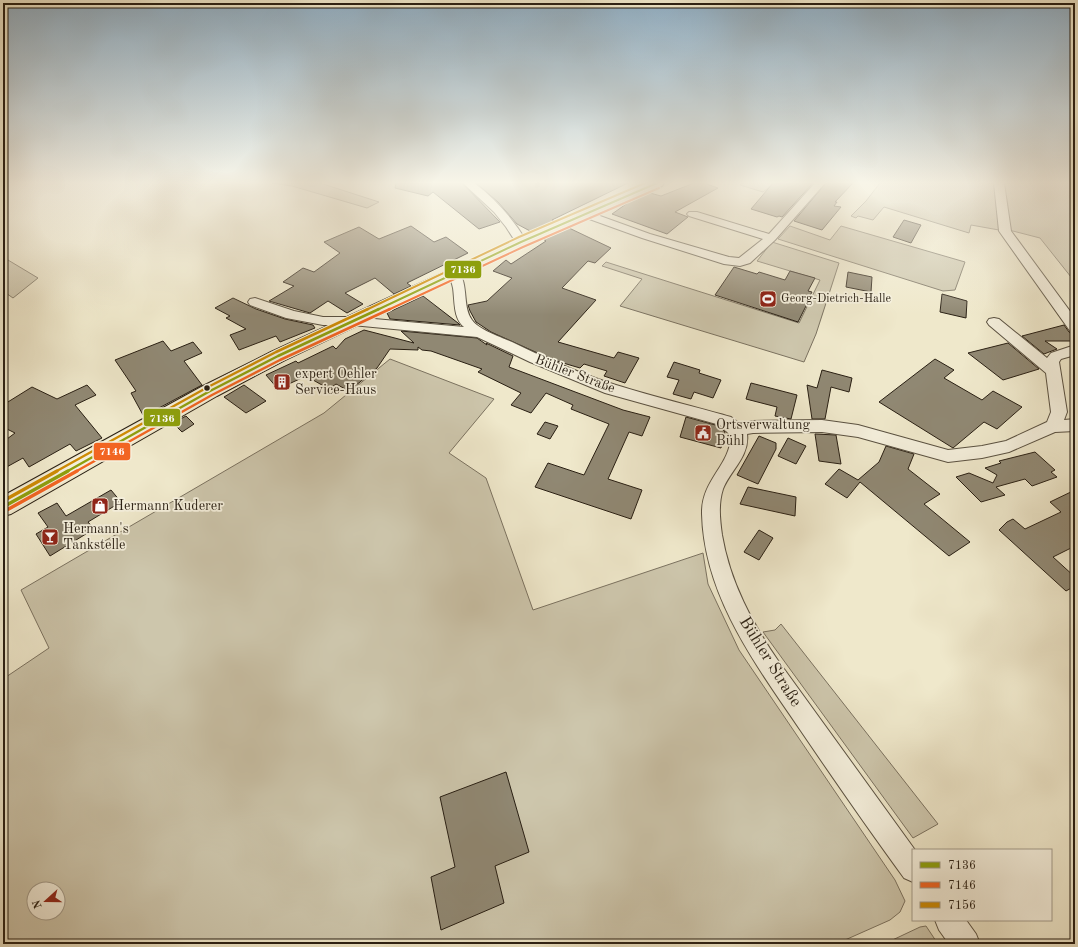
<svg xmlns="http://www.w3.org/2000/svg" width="1078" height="947" font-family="'Old Standard TT',serif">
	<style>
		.green { fill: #cdc6ac; stroke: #7b7260; fill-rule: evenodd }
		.building { fill: #908873; stroke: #291f13 }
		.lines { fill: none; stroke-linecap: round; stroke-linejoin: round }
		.minor-casing { stroke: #5a5141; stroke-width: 2 }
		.major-casing { stroke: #291f13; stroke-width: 2 }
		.minor { fill: #f5f0dd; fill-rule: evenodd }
		.major { fill: #efe8cb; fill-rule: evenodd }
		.bus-1-far2-casing { stroke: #f5f0dd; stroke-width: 4 }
		.bus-1-far1-casing { stroke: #f5f0dd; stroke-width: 5 }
		.bus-1-casing { stroke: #f5f0dd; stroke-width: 6 }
		.bus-2-far2-casing { stroke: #f5f0dd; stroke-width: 4 }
		.bus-2-far1-casing { stroke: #f5f0dd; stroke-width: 5 }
		.bus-2-casing { stroke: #f5f0dd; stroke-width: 6 }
		.bus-3-far2-casing { stroke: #f5f0dd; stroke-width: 4 }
		.bus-3-far1-casing { stroke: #f5f0dd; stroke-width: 5 }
		.bus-3-casing { stroke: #f5f0dd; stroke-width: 6 }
		.bus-1-far2 { stroke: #8e9f0d; stroke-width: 2 }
		.bus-1-far1 { stroke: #8e9f0d; stroke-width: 2.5 }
		.bus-1 { stroke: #8e9f0d; stroke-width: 3.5 }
		.bus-2-far2 { stroke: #f26522; stroke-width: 2 }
		.bus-2-far1 { stroke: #f26522; stroke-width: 2.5 }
		.bus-2 { stroke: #f26522; stroke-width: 3.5 }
		.bus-3-far2 { stroke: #ce8b04; stroke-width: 2 }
		.bus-3-far1 { stroke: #ce8b04; stroke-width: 2.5 }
		.bus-3 { stroke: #ce8b04; stroke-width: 3.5 }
		.bus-dot { fill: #291f13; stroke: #f5f0dd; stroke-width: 1.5 }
		.labels { text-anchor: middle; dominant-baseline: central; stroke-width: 3.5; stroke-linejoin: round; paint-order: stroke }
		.far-poi-label { font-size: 12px; fill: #291f13; stroke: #f5f0dd; text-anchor: start }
		.poi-label { font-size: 14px; fill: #291f13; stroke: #f5f0dd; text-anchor: start }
		.street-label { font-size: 14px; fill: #291f13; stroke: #f5f0dd }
		.near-street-label { font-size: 17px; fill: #291f13; stroke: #f5f0dd }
		.line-badge { stroke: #f5f0dd; stroke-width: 1.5 }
		.badge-label { font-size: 11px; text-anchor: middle; font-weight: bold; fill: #fff }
	</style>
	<rect width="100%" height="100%" fill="#efe8cb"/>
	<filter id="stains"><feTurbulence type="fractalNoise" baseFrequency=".005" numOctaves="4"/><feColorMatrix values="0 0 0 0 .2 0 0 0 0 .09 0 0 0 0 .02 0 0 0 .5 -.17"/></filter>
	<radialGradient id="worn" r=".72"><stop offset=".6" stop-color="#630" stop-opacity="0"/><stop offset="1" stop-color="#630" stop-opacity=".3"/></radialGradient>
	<path class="green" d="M272 183H320L379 202 367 208 292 186Z
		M743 183H775L763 192 740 185Z
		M880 183H996L999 230 971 225 969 233 884 207 873 220 858 216 856 218 851 216 866 201Z
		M1002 183H1075V282L1040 238 1009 230Z
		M790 226 830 240 841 226 965 262 955 290 943 291 778 239Z
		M772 242 839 263 816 334 804 362 620 306 642 279 602 266 606 262 799 323 820 280 757 261Z
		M3 257 38 278 13 298 3 291Z
		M390 359 494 399 449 453 486 478 533 610 703 553 708 584 739 650 895 880 905 901 900 912 890 920 836 944H3V679L49 648 21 590 324 413ZM34 889H58V913H34Z
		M781 624 938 824 913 838 763 632 775 630Z
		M926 926 938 944H884L920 927Z"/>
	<path class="building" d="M396 183H462L500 222 479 229 433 192 428 196 395 188Z
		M476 183H628L552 220 554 221 530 231 517 224 498 202Z
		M694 183H704L718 188 675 212 688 217 667 234 612 214 629 202 650 193 661 196Z
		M773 183H813L782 217 779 216 777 217 751 209Z
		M826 183H853L835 202H837L834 206 841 207 822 230 794 221Z
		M904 220 921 225 911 243 893 237Z
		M411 226 434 242 446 237 468 253 407 283 411 286 394 294 375 278 345 293 363 304 347 313 328 301 310 313 269 301 294 286 283 282 303 268 314 272 340 253 324 242 359 227 379 239Z
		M569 228 611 248 595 263 588 261 562 288 596 300 558 342 614 358 618 352 639 358 625 383 604 376 607 371 584 364 580 368 553 360 491 332 476 322 470 311 468 305 487 301 512 278 493 271 506 260 511 264 546 241 543 239Z
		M734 267 757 274 759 272 785 280 790 271 815 278 808 291 812 292 806 303 807 304 798 322 715 295Z
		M848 272 872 277 871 292 846 287Z
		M942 294 967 301 966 318 940 312Z
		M423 296 458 323 460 325 390 319 387 313Z
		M233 298 256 309 285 319 313 325 315 328 280 342 276 336 239 350 230 335 246 329 226 318 230 316 215 308Z
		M1064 325 1069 332 1075 336V341H1045L1057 349 1044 354 1022 336Z
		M364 330 414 343 401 331 477 338 487 345 486 343 513 356 509 367 623 410 650 417 642 436 629 432 608 479 642 490 631 519 535 487 548 463 584 475 609 424 571 409 573 405 546 393 531 413 511 405 521 393 478 372 482 369 431 351 422 350 418 347V350L390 349 377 368 349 391 336 384 329 389 306 376 278 389 266 375 296 361 298 363 333 346 336 349 345 339Z
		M163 341 171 351 193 342 202 353 184 361 202 385 159 408 143 415 131 393 136 391 115 360Z
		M1008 343 1039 369 1003 380 968 353Z
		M935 359 954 370 944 378 982 400 993 391 1022 407 997 429 984 422 953 448 879 402Z
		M674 362 700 370 699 373 721 380 713 398 694 392 691 399 673 394 679 380 667 377Z
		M822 370 852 378 849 392 831 387 825 419H812L807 385 817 388Z
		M751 383 797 395 791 419 775 416 777 407 746 399Z
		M87 385 96 395 75 405 102 438 76 451 70 444 29 467 23 458 3 469V442L15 433 3 427V405L32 387 57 399Z
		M244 385 266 401 246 413 224 397Z
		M186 416 194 424 182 432 173 423Z
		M686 417 719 426 725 432 721 448 680 437Z
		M545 422 558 426 550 439 537 434Z
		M815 434 836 435 841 464 819 461Z
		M759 436 776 443V449L758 484 737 475Z
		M788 438 806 446 796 464 778 456Z
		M886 446 914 454 908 469 940 494 924 504 970 542 949 556 860 482 847 498 825 484 839 469 858 480 879 462Z
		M1035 452 1055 470 1051 472 1057 477 1032 486 1025 479 996 487 1005 495 981 502 956 477 969 473 993 483 997 475 985 468 1001 463 999 461Z
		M748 487 796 497 795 516 740 504Z
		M111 490 121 502 88 522 94 529 50 556 36 534 48 527 38 513 57 503 66 516Z
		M1075 490V546L1053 557 1075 577V586L1066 591 999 530 1007 522 1013 519 1025 529 1061 512 1050 502Z
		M759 530 773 538 759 560 744 552Z
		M506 772 529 852 495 866 504 903 441 930 431 877 455 867 440 797Z"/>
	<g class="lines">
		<g class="minor-casing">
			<path id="minor" d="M463 183H474C496 199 513 219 527 242L525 244H517L506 227 494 212Z
				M815 183H825L775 240 750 263 740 266 724 264 642 238 581 216 579 214 581 212H589L650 234 729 257 739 258 763 239 689 216 687 214 689 212H697L769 234Z
				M994 183H1004L1011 231 1075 318V332L1070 331 999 231Z
				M454 269 458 270C469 285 462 306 472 320 479 330 501 337 512 342 545 358 580 374 616 385 654 397 693 406 731 417L740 424 753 421 822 420 858 425 948 450 982 446 1006 441 1047 422 1051 412 1046 373 989 325 987 322 989 319 994 318 999 319 1047 358 1051 353 1075 345V355L1061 359 1059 362 1067 412 1064 420 1075 419V431L1055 432 1009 452 982 458 948 462 858 437 822 432 753 433 747 434C750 456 730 471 723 489 718 504 720 520 722 535 730 582 752 623 779 662L915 850H913V882L904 878C869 830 835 781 801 731 757 666 704 597 702 514 701 480 730 466 731 436L720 425 605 393 530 362 477 337 352 325H323L286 318 250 305 248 302 250 299 255 298 294 311 323 317H352L464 327C453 318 455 301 453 288 452 283 450 278 448 273L450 270Z
				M935 920H966L976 934 980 944H949L939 930Z"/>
		</g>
		<g class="major-casing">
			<path id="major" d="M646 183H664L662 186 526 245 285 360 217 396 11 514 3 516V496L203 386 271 352 516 239Z"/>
		</g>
		<use href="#minor" class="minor"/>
		<use href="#major" class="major"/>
		<g class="bus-1-far2-casing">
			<path id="bus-1-far2" d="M377 310 521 242 657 183"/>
		</g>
		<g class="bus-1-far1-casing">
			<path id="bus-1-far1" d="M66 472 210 391 278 356 379 309"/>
		</g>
		<g class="bus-1-casing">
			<path id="bus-1" d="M3 507 68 471"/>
		</g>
		<g class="bus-2-far2-casing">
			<path id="bus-2-far2" d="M388 310 523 247 659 188"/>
		</g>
		<g class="bus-2-far1-casing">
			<path id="bus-2-far1" d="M75 472 212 395 280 360 390 309"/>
		</g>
		<g class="bus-2-casing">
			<path id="bus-2" d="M5 511 77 471"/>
		</g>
		<g class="bus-3-far2-casing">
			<path id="bus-3-far2" d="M366 310 519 237 645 183"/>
		</g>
		<g class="bus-3-far1-casing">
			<path id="bus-3-far1" d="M55 472 208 387 276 352 368 309"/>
		</g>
		<g class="bus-3-casing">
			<path id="bus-3" d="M3 501 57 471"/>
		</g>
		<use href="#bus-1-far2" class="bus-1-far2"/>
		<use href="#bus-1-far1" class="bus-1-far1"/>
		<use href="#bus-1" class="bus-1"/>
		<use href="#bus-2-far2" class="bus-2-far2"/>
		<use href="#bus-2-far1" class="bus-2-far1"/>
		<use href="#bus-2" class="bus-2"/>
		<use href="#bus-3-far2" class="bus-3-far2"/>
		<use href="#bus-3-far1" class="bus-3-far1"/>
		<use href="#bus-3" class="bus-3"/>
	</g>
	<linearGradient id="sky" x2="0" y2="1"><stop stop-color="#90aec3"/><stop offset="0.58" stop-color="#f8f5e8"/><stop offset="1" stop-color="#f8f5e8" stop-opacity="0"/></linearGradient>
	<rect width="1078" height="315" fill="url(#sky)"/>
	<defs>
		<g id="stadium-square" transform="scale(0.9)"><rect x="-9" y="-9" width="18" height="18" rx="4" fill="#8f2418" stroke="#f5f0dd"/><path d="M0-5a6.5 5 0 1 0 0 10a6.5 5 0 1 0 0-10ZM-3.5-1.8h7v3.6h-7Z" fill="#fff"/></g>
		<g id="building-square" transform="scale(0.9)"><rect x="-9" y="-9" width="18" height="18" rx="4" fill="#8f2418" stroke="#f5f0dd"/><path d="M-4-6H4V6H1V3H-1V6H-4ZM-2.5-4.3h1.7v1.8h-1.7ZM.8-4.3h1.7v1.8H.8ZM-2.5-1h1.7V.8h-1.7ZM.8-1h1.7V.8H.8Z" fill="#fff"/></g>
		<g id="civic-square" transform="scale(0.9)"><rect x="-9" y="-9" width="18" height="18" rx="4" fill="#8f2418" stroke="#f5f0dd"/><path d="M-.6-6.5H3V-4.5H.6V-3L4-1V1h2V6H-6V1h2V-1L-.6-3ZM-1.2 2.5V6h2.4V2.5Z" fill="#fff"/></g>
		<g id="shop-square" transform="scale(0.9)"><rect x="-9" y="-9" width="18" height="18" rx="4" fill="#8f2418" stroke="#f5f0dd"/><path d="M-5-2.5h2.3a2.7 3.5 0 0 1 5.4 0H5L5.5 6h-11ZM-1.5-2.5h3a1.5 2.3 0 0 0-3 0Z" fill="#fff"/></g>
		<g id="bar-square" transform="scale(0.9)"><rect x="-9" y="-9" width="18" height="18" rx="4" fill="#8f2418" stroke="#f5f0dd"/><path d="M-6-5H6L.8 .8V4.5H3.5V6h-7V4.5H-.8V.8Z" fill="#fff"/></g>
	</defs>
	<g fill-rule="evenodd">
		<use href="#stadium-square" x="768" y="299"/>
		<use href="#building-square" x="282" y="382"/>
		<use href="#civic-square" x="703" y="433"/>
		<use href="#shop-square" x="100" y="506"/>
		<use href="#bar-square" x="50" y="537"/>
	</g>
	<circle class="bus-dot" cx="207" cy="388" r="3.5"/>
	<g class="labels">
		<g class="far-poi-label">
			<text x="781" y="299">Georg-Dietrich-Halle</text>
		</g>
		<g class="poi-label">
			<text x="295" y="374">expert Oehler<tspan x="295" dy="16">Service-Haus</tspan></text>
			<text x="716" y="425">Ortsverwaltung<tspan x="716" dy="16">Bühl</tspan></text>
			<text x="113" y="506">Hermann Kuderer</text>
			<text x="63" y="529">Hermann's<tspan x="63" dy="16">Tankstelle</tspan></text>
		</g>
		<g class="street-label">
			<text transform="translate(575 374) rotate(21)">Bühler Straße</text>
		</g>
		<g class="near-street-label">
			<text transform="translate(770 662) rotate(58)">Bühler Straße</text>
		</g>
	</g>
	<g class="line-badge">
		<rect x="444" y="260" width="38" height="19" rx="4" fill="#8e9f0d"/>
		<rect x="143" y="408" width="38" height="19" rx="4" fill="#8e9f0d"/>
		<rect x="93" y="442" width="38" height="19" rx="4" fill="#f26522"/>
	</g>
	<g class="badge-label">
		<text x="463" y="273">7136</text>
		<text x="162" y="422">7136</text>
		<text x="112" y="455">7146</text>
	</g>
	<rect width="1078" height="947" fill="none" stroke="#efe8cb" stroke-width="16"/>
	<rect x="4" y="4" width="1070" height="939" fill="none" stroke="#291f13" stroke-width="2"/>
	<rect x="8" y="8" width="1062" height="931" fill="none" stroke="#291f13"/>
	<rect x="912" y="849" width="140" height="72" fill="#f5f0dd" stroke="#a39c8c"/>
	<rect x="920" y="862" width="20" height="6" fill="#8e9f0d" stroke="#a39c8c"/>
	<text x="948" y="869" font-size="12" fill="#291f13">7136</text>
	<rect x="920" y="882" width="20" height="6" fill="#f26522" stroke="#a39c8c"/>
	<text x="948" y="889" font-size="12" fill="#291f13">7146</text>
	<rect x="920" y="902" width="20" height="6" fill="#ce8b04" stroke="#a39c8c"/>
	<text x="948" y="909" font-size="12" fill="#291f13">7156</text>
	<g transform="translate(46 901) rotate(249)"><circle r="19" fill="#f5f0dd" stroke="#a39c8c"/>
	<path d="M0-3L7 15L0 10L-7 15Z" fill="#8f2418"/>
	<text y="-6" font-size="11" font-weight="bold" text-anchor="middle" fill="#291f13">N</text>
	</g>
	<rect width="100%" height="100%" filter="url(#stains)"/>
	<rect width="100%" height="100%" fill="url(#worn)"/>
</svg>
